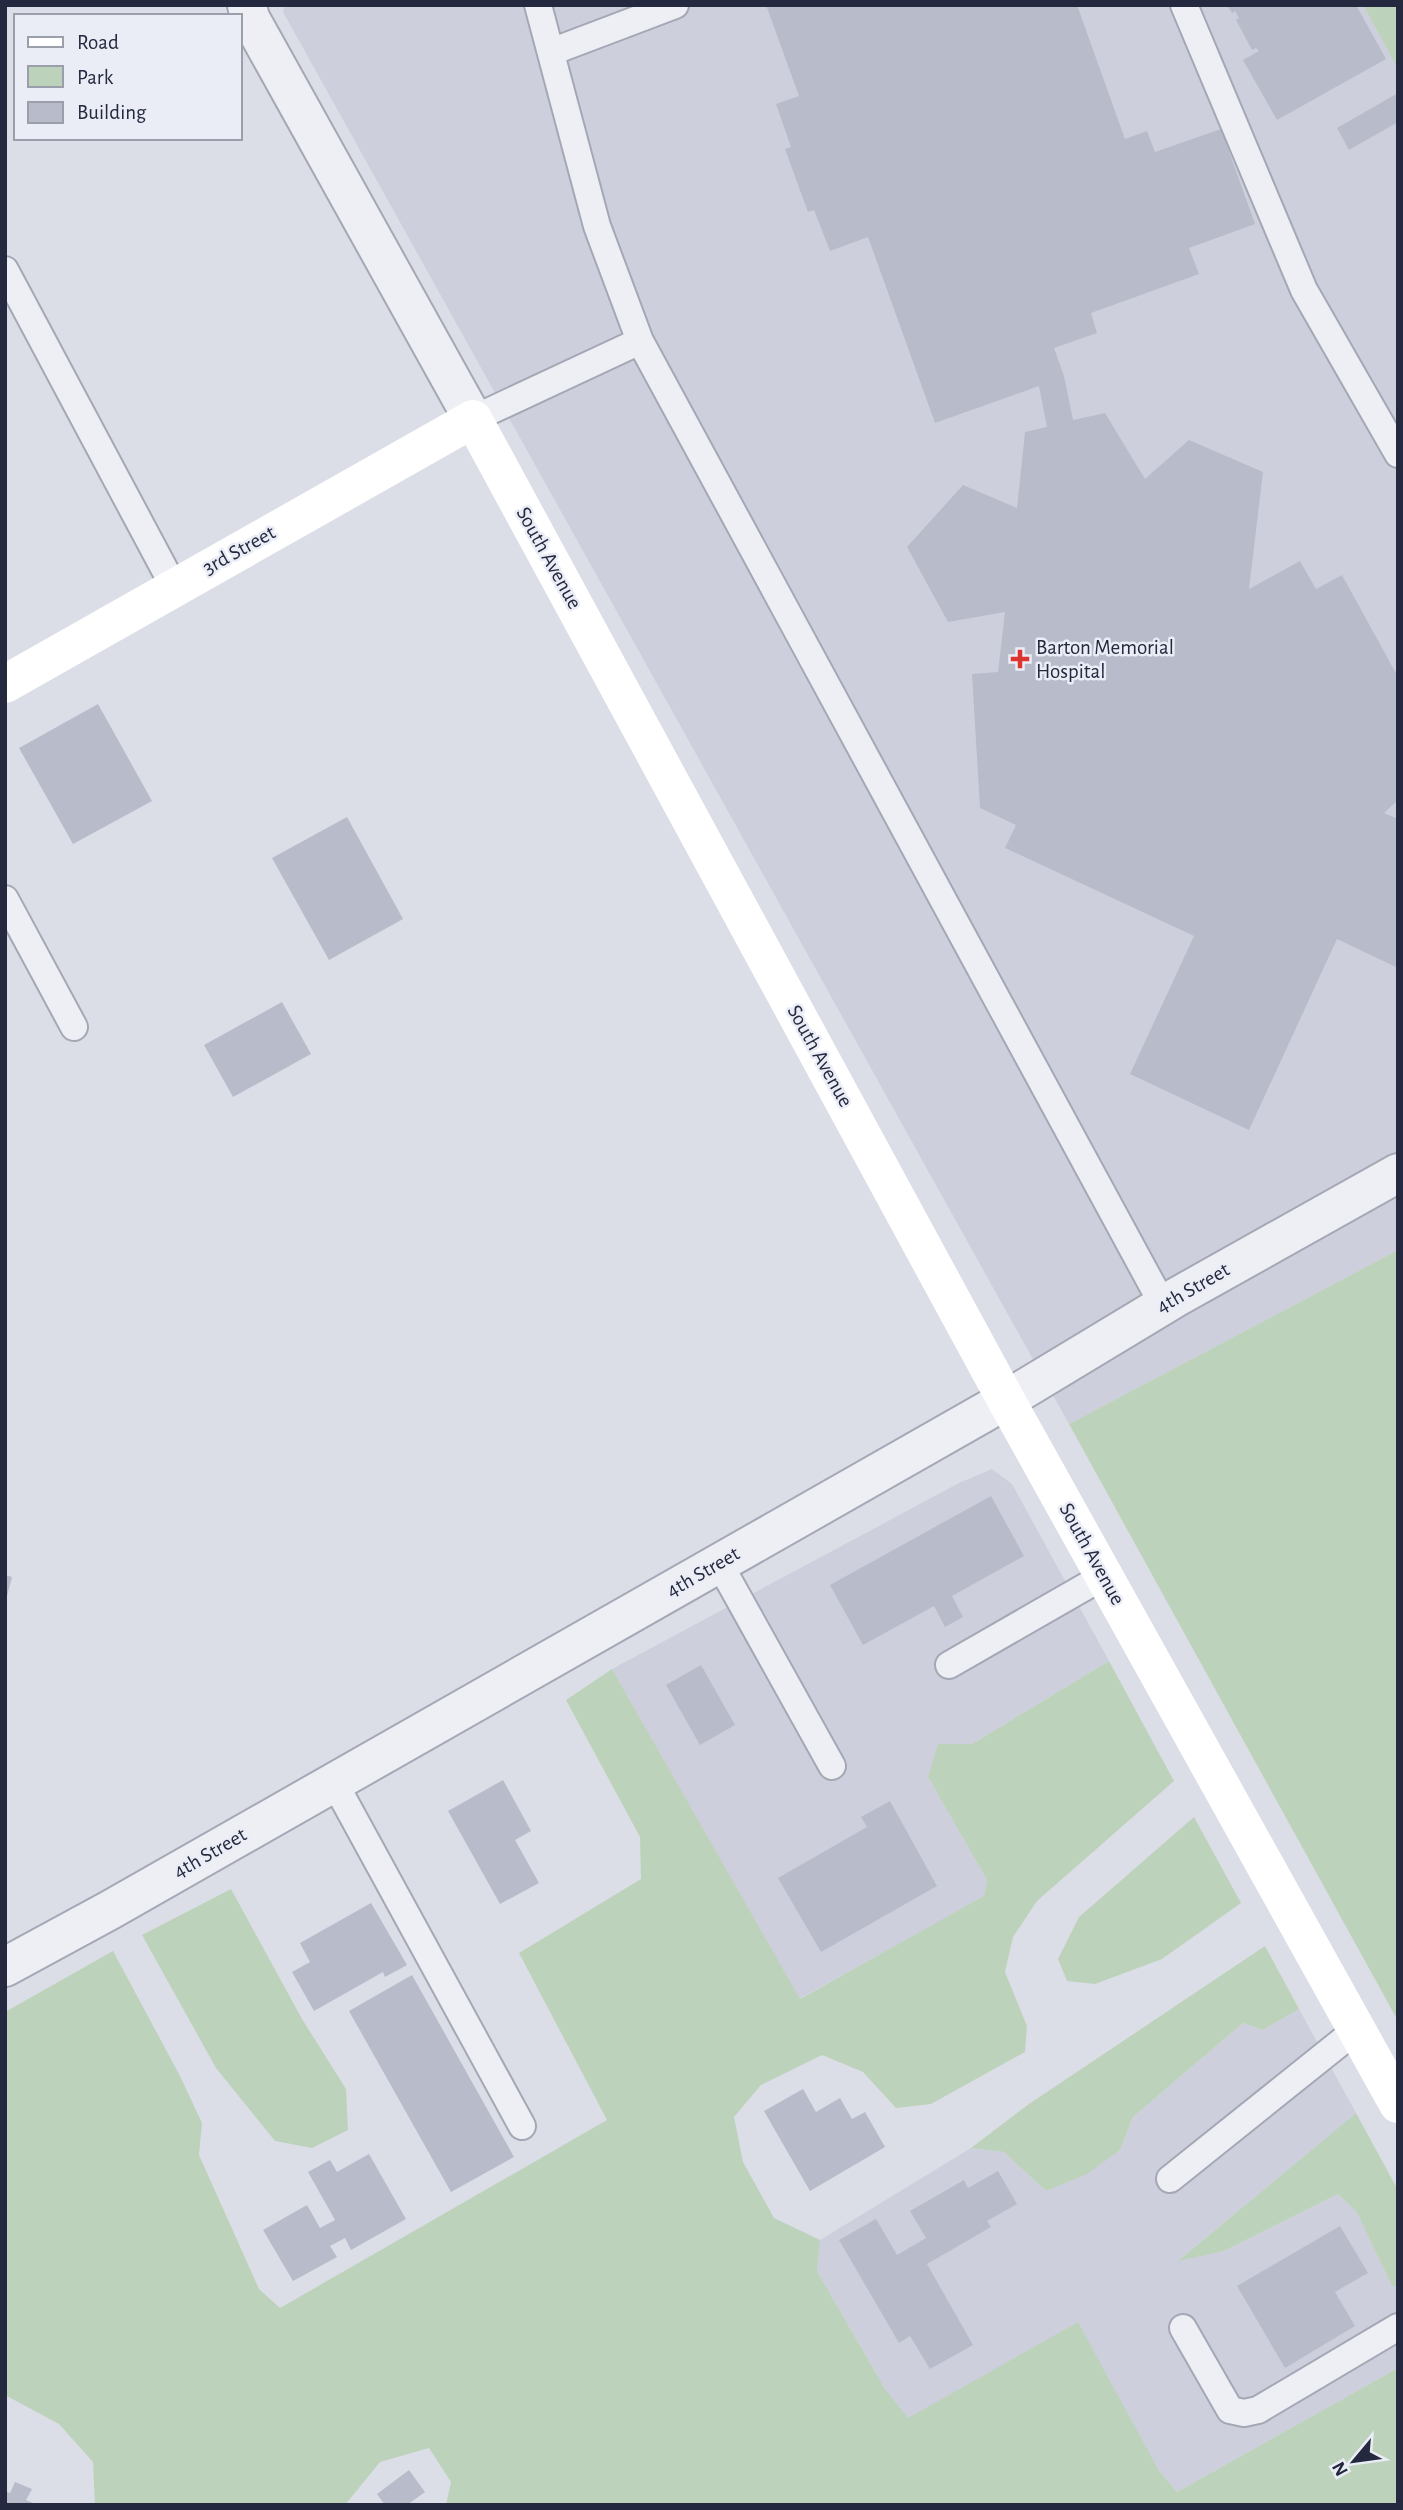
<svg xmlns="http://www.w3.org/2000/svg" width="1403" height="2510" font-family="'Alegreya Sans',sans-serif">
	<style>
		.built { fill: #cdd0dc }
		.green { fill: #bdd2bb }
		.building { fill: #b8bbca }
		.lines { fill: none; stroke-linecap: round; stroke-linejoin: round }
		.lane-casing { stroke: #a4a8b5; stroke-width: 30 }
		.street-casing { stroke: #a4a8b5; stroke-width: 42 }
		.lane { stroke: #eeeff5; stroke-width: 26 }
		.street { stroke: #eeeff5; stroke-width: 38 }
		.secondary { stroke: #fff; stroke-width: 38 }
		.poi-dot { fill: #dc3430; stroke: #eaedf5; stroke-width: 2.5 }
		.labels { text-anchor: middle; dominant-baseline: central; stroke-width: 5; stroke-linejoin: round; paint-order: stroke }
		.street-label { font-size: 21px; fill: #24293f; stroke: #eaedf5 }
		.poi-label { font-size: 21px; fill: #24293f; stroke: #eaedf5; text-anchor: start }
	</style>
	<rect width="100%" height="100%" fill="#dbdee7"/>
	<path class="built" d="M285 5H1363L1398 69V1250L1069 1424 283 12Z
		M992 1469 1012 1484 1109 1661 972 1744 928 1777 987 1880 984 1897 799 1999 612 1669 959 1483Z
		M1299 2009 1356 2113 1179 2260 1224 2251 1338 2194 1356 2211 1392 2286 1398 2287V2368L1177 2492 1158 2469 908 2419 885 2389 817 2271 820 2240 971 2148 1004 2152 1046 2191 1120 2150 1133 2117 1243 2023 1263 2030Z"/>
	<path class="green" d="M1363 5H1398V69Z
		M1398 1250V2021L1069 1424Z
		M1109 1661 1174 1781 1037 1901 1013 1937 1005 1972 1027 2026 1025 2052 931 2104 896 2108 863 2072 822 2055 761 2085 734 2117 743 2162 774 2218 820 2240 817 2271 885 2389 908 2418 1078 2322 1158 2469 1177 2492 1398 2368V2505H446L451 2482 429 2448 380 2462 345 2505H95L93 2462 59 2424 5 2395V2012L113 1951 180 2076 202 2123 199 2155 259 2289 280 2308 607 2120 519 1953 641 1879 640 1837 566 1700 612 1669 800 1999 984 1896 987 1880 928 1777 938 1744H972Z
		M1194 1817 1241 1903 1162 1959 1095 1984 1067 1981 1058 1959 1079 1917Z
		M231 1889 302 2019 346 2089 348 2130 312 2148 275 2141 216 2068 142 1935Z
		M1265 1946 1299 2009 1263 2030 1243 2023 1133 2117 1120 2150 1087 2174 1046 2191 1004 2152 971 2148 1029 2104Z
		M1356 2113 1398 2190V2287L1392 2286 1356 2211 1338 2194 1224 2251 1178 2261Z"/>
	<path class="building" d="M766 5H1077L1125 139 1147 131 1155 152 1221 129 1255 224 1189 248 1199 274 1091 313 1097 333 1054 348 1064 376 1073 420 1105 413 1145 479 1189 440 1263 472 1249 589 1300 561 1316 589 1342 575 1398 677V800L1384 813 1398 819V968L1337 939 1249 1130 1130 1074 1194 936 1005 848 1016 825 980 808 972 674 998 672 1005 612 948 622 907 547 963 485 1017 508 1025 432 1047 427 1039 386 935 423 868 237 830 251 814 210 808 212 785 149 791 147 776 104 799 96Z
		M1227 5H1356L1386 59 1277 120 1243 60 1259 51 1256 48 1252 50 1236 20 1239 18 1235 11 1232 13Z
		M1398 93V122L1349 150 1337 128Z
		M98 704 152 801 73 844 19 748Z
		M347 817 403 919 329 960 272 858Z
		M282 1002 311 1054 233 1097 204 1045Z
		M991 1496 1024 1556 952 1596 963 1617 945 1627 934 1606 863 1645 830 1585Z
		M5 1575 12 1577 6 1600H5Z
		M701 1665 735 1725 700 1745 666 1685Z
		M503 1780 531 1831 515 1840 539 1883 500 1904 448 1811Z
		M890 1801 937 1886 821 1952 778 1878 867 1827 861 1817Z
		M371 1903 407 1965 385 1977 383 1972 314 2011 292 1972 310 1962 300 1943Z
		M412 1975 514 2157 451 2192 349 2011Z
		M803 2089 816 2112 840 2098 852 2119 865 2112 885 2147 810 2191 764 2111Z
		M369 2154 406 2219 351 2250 345 2238 330 2246 337 2257 293 2281 263 2230 307 2205 320 2228 335 2220 308 2172 330 2160 337 2172Z
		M998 2171 1017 2204 987 2221 991 2227 927 2264 973 2345 930 2369 910 2336 899 2343 839 2240 876 2219 897 2255 926 2238 910 2211 964 2180 968 2188Z
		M1340 2226 1368 2273 1335 2292 1355 2326 1285 2368 1237 2286Z
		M409 2470 425 2492 407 2505H385L377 2494Z
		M15 2482 32 2489 26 2500 38 2505H5V2491L10 2493Z"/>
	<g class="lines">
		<g class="lane-casing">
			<path id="lane" d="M538 5 597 226 640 341 1163 1305
				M1184 5 1304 290 1398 454
				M551 52 675 5
				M5 270 174 587
				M473 419 640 341
				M5 899 74 1027
				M719 1563 832 1766
				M949 1665 1104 1576
				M334 1782 522 2126
				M1170 2179 1356 2030
				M1183 2328 1230 2410 1244 2413 1258 2410 1398 2327"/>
		</g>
		<g class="street-casing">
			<path id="street" d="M247 5 250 18 473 419
				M5 1967 110 1910 1006 1400 1175 1298 1398 1173"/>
		</g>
		<use href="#lane" class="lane"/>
		<use href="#street" class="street"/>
		<path class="secondary" d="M5 684 473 419 1006 1400 1398 2104"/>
	</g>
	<path class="poi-dot" d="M1016.5 648.5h7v7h7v7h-7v7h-7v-7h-7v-7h7z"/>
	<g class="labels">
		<g class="street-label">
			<text transform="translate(239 550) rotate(-29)">3rd Street</text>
			<text transform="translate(549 558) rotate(61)">South Avenue</text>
			<text transform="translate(820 1056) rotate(61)">South Avenue</text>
			<text transform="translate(1193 1288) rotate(-30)">4th Street</text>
			<text transform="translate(1092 1554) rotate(61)">South Avenue</text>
			<text transform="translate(703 1572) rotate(-30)">4th Street</text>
			<text transform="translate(210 1853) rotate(-30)">4th Street</text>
		</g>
		<g class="poi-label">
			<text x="1036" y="647">Barton Memorial<tspan x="1036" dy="24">Hospital</tspan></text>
		</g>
	</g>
	<rect width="1403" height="2510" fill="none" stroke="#24293f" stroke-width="14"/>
	<rect x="14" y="14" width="228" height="126" fill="#eaedf5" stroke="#9b9fac" stroke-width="2"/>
	<rect x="28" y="37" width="35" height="10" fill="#ffffff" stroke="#9b9fac" stroke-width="2"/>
	<text x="77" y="49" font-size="21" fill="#24293f">Road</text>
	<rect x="28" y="66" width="35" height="21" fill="#bdd2bb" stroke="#9b9fac" stroke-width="2"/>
	<text x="77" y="84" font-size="21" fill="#24293f">Park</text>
	<rect x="28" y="102" width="35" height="21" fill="#b8bbca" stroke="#9b9fac" stroke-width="2"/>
	<text x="77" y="119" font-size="21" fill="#24293f">Building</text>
	<g transform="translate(1354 2461) rotate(241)" stroke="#eaedf5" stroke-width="5" paint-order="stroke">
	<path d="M0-5L12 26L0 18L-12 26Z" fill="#24293f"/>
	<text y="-10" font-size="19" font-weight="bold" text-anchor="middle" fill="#24293f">N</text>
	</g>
</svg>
